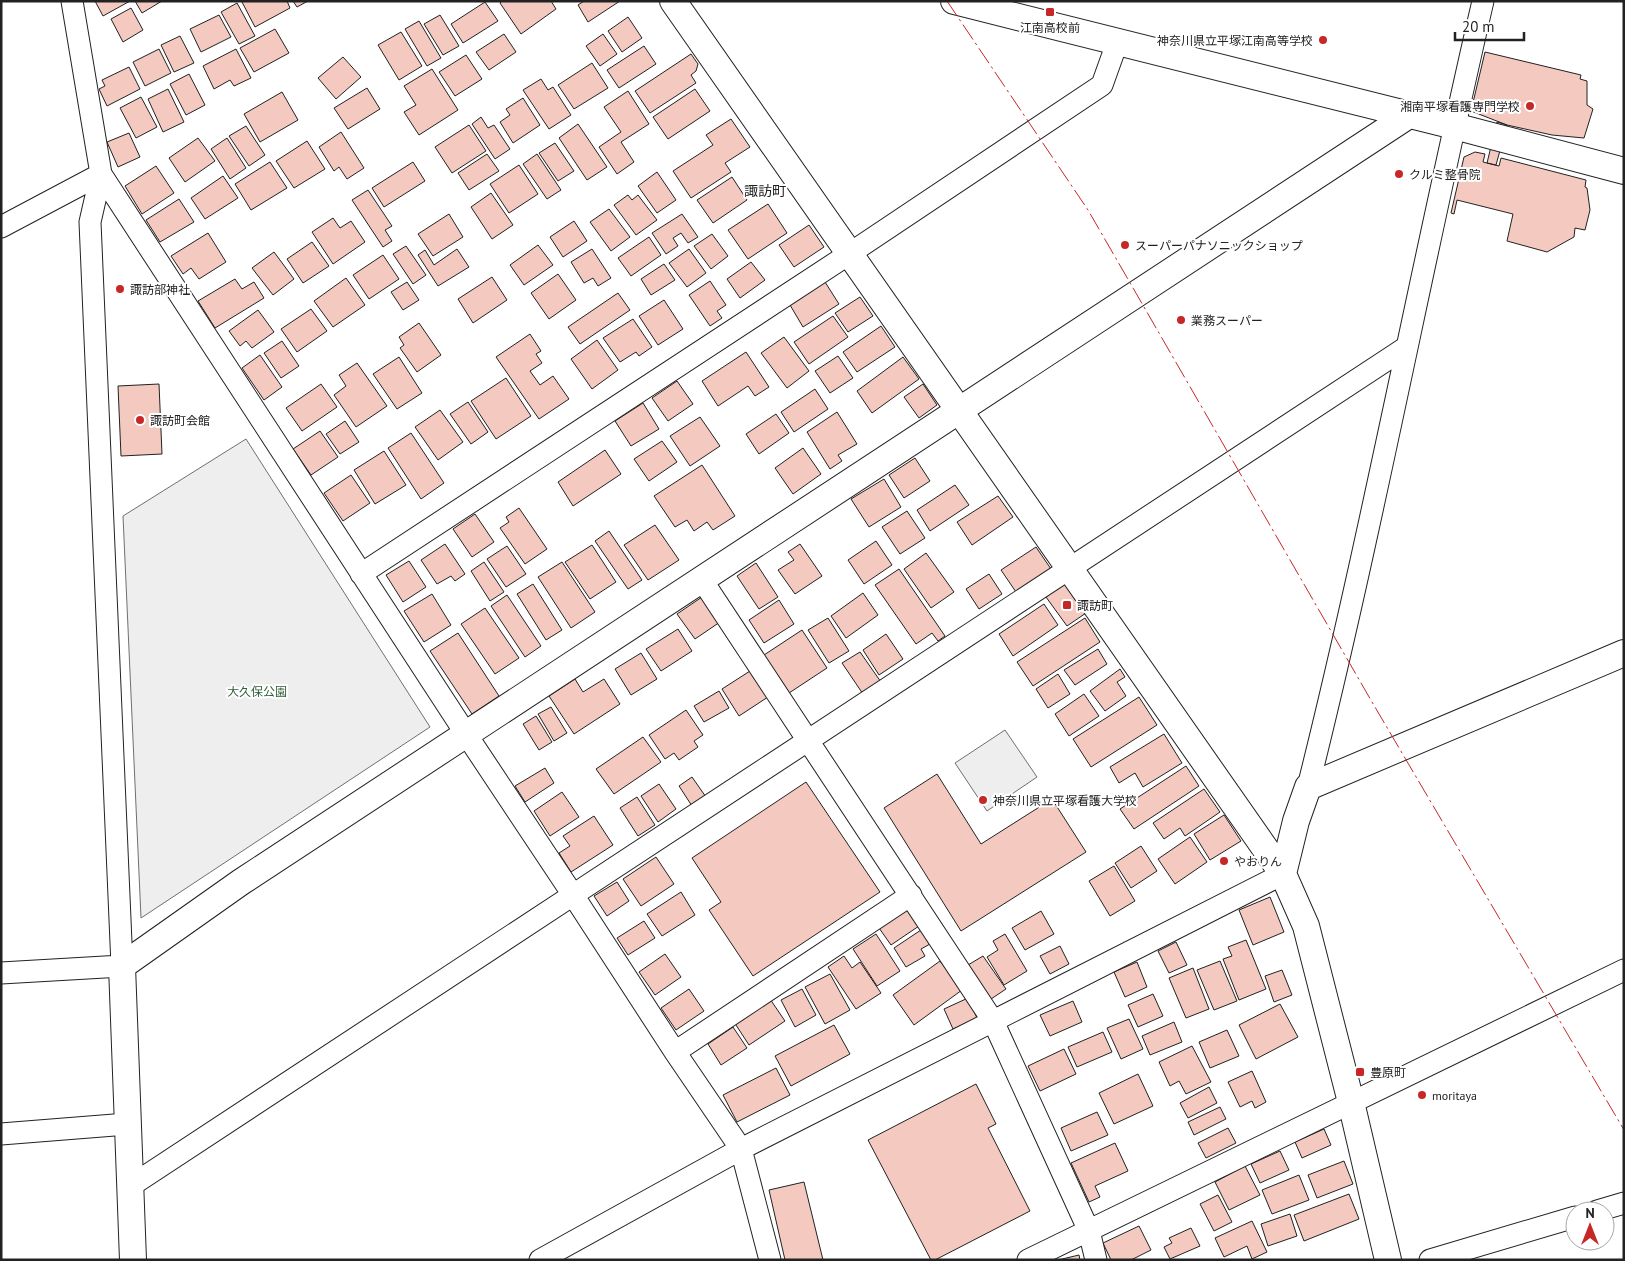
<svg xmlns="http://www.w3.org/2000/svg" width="1625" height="1261" font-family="'PT Sans','Noto Sans JP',sans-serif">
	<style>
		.green { fill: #eee; stroke: #6f6f6f }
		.building { fill: #f3c9c0; stroke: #222 }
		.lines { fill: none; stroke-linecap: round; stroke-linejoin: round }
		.minor-casing { stroke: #222; stroke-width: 23 }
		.tertiary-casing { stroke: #222; stroke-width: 28 }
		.minor { stroke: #fff; stroke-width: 21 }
		.tertiary { stroke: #fff; stroke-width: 26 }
		.power { stroke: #c62828; stroke-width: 1; stroke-dasharray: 18 4 2.5 4; stroke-linecap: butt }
		.poi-dot { fill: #c62828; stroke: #fff; stroke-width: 2 }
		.labels { text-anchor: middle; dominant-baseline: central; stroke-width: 4; stroke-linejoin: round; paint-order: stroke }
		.poi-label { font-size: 12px; fill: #222; stroke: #fff; text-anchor: start }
		.park-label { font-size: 12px; fill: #2f5e38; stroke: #fff }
		.neighbourhood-label { font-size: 14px; fill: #222; stroke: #fff }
	</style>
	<rect width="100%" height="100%" fill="#fff"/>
	<path class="green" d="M246 439 430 727 141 918 123 516Z
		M1005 730 1037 777 987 811 955 763Z"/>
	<path class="building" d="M95 1H130L103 16Z
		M135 1H162L142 13Z
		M244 1H287L290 8 255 27 242 2Z
		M293 1H308L297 7Z
		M502 1H551L556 9 521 34 500 3Z
		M584 1H620L588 22 578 5Z
		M485 2 498 21 463 43 451 24Z
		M237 3 255 36 239 44 221 12Z
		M131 8 143 30 123 42 111 19Z
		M219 15 231 37 201 52 190 29Z
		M440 15 459 46 443 55 424 24Z
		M628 17 642 38 622 52 608 31Z
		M419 21 441 58 427 66 405 29Z
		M275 29 289 53 254 72 240 48Z
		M401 32 422 66 399 80 378 45Z
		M504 34 516 52 489 70 476 52Z
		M603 34 617 54 600 66 586 46Z
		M180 36 194 63 174 72 161 45Z
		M644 46 656 64 619 88 607 70Z
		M159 49 171 73 145 86 133 62Z
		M236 49 251 78 234 86 230 80 214 89 203 66Z
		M1485 52 1581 75 1580 79 1587 81V105L1593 109 1584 138 1552 135 1507 125 1471 111Z
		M691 54 698 64 696 71 691 75 696 83 650 113 635 91Z
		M466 55 482 79 455 96 439 72Z
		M343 57 361 77 336 99 318 78Z
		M592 63 608 88 574 109 558 85Z
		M129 67 140 89 107 106 99 89 105 86 102 80Z
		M432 69 458 110 419 135 404 112 416 105 404 86Z
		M189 74 205 105 186 115 170 84Z
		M541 79 548 90 553 87 571 115 549 129 523 90Z
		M367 88 380 109 348 129 334 108Z
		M168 89 184 122 163 132 148 99Z
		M695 89 710 111 668 139 653 117Z
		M628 91 649 124 621 142 634 162 617 174 599 147 621 132 604 107Z
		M282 92 298 120 260 142 244 114Z
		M141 97 157 127 136 138 120 108Z
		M523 98 540 125 513 143 500 122 510 115 506 109Z
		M481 117 488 128 494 125 510 149 495 159 472 124Z
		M731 119 750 147 725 163 731 172 691 198 673 171 713 145 706 135Z
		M1497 122 1507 125 1496 165 1487 163Z
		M578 124 607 167 587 180 559 138Z
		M469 125 486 151 452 173 435 147Z
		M246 126 265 155 249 166 229 136Z
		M341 132 364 168 347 179 339 167 334 171 319 147Z
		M129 133 140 157 118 167 107 142Z
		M198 138 215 161 185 182 169 158Z
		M227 138 246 168 230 179 211 149Z
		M307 141 325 169 294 188 276 161Z
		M555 143 574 171 558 181 539 153Z
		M1475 152 1485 154 1483 162 1499 166 1501 158 1586 180 1585 187 1587 188 1590 210 1585 230 1575 228 1574 237 1547 252 1507 241 1513 214 1457 200 1454 214 1451 213 1464 157Z
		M487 154 499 171 469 190 458 173Z
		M537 154 561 190 547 199 523 164Z
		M270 162 287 188 251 210 235 184Z
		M413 162 425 181 384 207 372 188Z
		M519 165 538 194 509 213 490 184Z
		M156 166 174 193 142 214 125 186Z
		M657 172 676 200 657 213 638 186Z
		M223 176 238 198 205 219 191 198Z
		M732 177 747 200 713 223 697 200Z
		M368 190 392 226 385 230 392 241 383 247 352 200Z
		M491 193 513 225 492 239 471 207Z
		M628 195 632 200 638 195 657 220 636 235 614 205Z
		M179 199 194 222 160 242 146 220Z
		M768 204 787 233 748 259 728 230Z
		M609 209 630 237 611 251 590 222Z
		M449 214 463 237 433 256 418 234Z
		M682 214 698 237 688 243 681 233 673 238 678 246 666 254 652 233Z
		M333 218 340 228 351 221 365 242 333 264 312 232Z
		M574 221 587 241 563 257 550 237Z
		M809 225 824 247 794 267 779 245Z
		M208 233 226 262 199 279 191 268 183 274 171 256Z
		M712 234 728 256 711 269 694 246Z
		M649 237 661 255 631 276 618 258Z
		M312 242 329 266 303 283 287 259Z
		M538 245 553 265 524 285 510 265Z
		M406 246 426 275 413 284 393 254Z
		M457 249 469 267 438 286 418 255 425 250 434 265Z
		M592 249 611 278 598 286 593 278 584 283 571 262Z
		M689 249 706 273 687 287 669 263Z
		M274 252 294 279 273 295 252 268Z
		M383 255 399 279 369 299 353 275Z
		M751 262 765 280 740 298 727 279Z
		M664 264 675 280 651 295 641 279Z
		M558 274 576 300 549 319 531 293Z
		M492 277 507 300 473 323 458 299Z
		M346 278 365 305 333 327 314 301Z
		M235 279 242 289 254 282 264 298 215 328 198 301Z
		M710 281 726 305 717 311 722 318 710 326 689 295Z
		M407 282 419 300 403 310 391 292Z
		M825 282 839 304 803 327 790 305Z
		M618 293 630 310 580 344 568 327Z
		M860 297 873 316 848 332 835 313Z
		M664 300 683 329 658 345 639 316Z
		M311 309 327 331 297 352 281 329Z
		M258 310 274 332 252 348 246 341 240 346 229 331Z
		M833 316 848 337 809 364 794 342Z
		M633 319 652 347 639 356 636 352 620 362 603 338Z
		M419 323 441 355 417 372 400 348 404 345 399 337Z
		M881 326 895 347 857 372 843 352Z
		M530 334 541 351 536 354 542 363 530 371 540 385 553 376 569 399 539 419 496 357Z
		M784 337 809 371 787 388 761 353Z
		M597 340 618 370 592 389 571 359Z
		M282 341 299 366 281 378 264 353Z
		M746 352 769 387 755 396 748 386 718 406 702 381Z
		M260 355 282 387 264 400 242 368Z
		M838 356 853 378 830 393 815 371Z
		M399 357 422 393 397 409 373 374Z
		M903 357 919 379 872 413 857 391Z
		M357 363 387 406 356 427 334 395 346 386 339 375Z
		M506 378 531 416 496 439 471 401Z
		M677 381 693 404 668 421 652 398Z
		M159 384 162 454 121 456 118 386Z
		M321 384 337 407 302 431 286 408Z
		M923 384 937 405 919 418 904 397Z
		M815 389 828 409 794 432 781 412Z
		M468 402 488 432 471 444 450 414Z
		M643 403 659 429 631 446 615 421Z
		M440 410 463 442 438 460 415 427Z
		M837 412 857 444 838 455 842 461 830 469 807 432Z
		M776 414 789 433 759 454 746 434Z
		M700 417 720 446 690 466 670 436Z
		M345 421 359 442 340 454 326 434Z
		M320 431 338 457 311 475 293 449Z
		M411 433 444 483 421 499 388 448Z
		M662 441 677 462 649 481 634 459Z
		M803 448 821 474 793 494 775 468Z
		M605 450 621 474 573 506 558 482Z
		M384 451 406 485 375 504 354 470Z
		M915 458 930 481 904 498 889 475Z
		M702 465 735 516 713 530 707 522 694 531 687 520 675 527 654 496Z
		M351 475 370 503 343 521 324 493Z
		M884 479 901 507 869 527 851 499Z
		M955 485 969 505 930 531 917 510Z
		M998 496 1013 517 972 545 957 522Z
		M519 508 547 549 525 564 500 528 509 522 506 517Z
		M907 511 925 538 900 554 882 527Z
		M475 514 494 542 472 557 453 529Z
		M655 525 679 560 648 580 624 545Z
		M609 531 642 580 628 589 595 541Z
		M876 541 892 565 864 584 848 560Z
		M445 544 465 574 455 581 451 576 437 584 421 560Z
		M800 544 822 576 795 594 778 570 794 560 788 552Z
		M592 545 616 582 590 599 565 562Z
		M507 546 526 574 506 587 487 559Z
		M1036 547 1051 569 1016 592 1001 570Z
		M926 553 954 592 931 608 904 569Z
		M409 561 426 587 403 602 386 575Z
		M484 562 504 592 490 601 471 571Z
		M562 562 595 612 571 628 538 577Z
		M756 563 778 597 759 609 737 576Z
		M899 569 945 636 938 641 932 633 916 644 875 585Z
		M989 574 1002 594 979 609 966 589Z
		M1064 583 1086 613 1067 626 1046 597Z
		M533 584 562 630 546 640 517 594Z
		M863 593 878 615 846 638 831 616Z
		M432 594 451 625 424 642 404 611Z
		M507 595 541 646 525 657 491 606Z
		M702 597 720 622 695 639 677 614Z
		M779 600 794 624 764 643 749 620Z
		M1044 604 1058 625 1013 656 999 634Z
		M485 608 519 658 495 674 461 624Z
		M828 618 849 651 829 663 808 630Z
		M1085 618 1100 642 1033 686 1017 662Z
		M678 629 692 651 661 671 646 649Z
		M802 630 827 668 789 693 764 655Z
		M458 633 499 696 472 714 430 651Z
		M886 634 903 659 879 675 863 650Z
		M1098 649 1107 664 1075 685 1064 670Z
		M860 652 881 682 863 694 842 663Z
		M641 653 657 679 631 695 615 669Z
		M1120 669 1125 677 1117 682 1126 696 1105 711 1090 691Z
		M750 671 768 697 739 716 722 689Z
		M1058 674 1070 694 1048 708 1036 689Z
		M575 679 583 692 604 679 620 704 574 734 549 696Z
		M719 691 729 708 704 722 694 706Z
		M1084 694 1099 716 1069 736 1055 714Z
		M1139 697 1157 725 1091 767 1073 739Z
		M551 707 567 733 554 741 538 714Z
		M686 710 703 735 694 741 698 747 679 760 674 753 665 759 649 735Z
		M536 716 552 742 539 750 523 724Z
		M1164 734 1182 763 1143 787 1135 773 1119 783 1110 767Z
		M643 737 661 762 614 794 596 769Z
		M1186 766 1199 786 1134 829 1120 809Z
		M545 768 554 783 525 802 515 786Z
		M937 774 981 844 1052 799 1086 852 961 931 884 808Z
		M692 777 706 797 692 806 679 786Z
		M806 782 880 892 753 976 709 910 721 902 692 858Z
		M659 784 676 809 658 822 641 796Z
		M1204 789 1220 812 1185 836 1180 828 1164 839 1153 823Z
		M562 792 579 817 550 836 534 811Z
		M637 797 655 825 638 836 620 808Z
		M1224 815 1241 841 1210 860 1194 834Z
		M594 816 613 845 571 872 559 853 570 846 563 836Z
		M1190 837 1207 862 1175 884 1158 859Z
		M1141 846 1157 871 1131 888 1115 863Z
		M656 857 674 884 641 906 623 879Z
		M1114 866 1135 901 1110 916 1089 881Z
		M617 882 629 901 607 916 594 896Z
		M681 892 695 915 662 936 647 914Z
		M1270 897 1284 932 1253 945 1239 910Z
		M908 909 919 926 891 945 879 928Z
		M1041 911 1054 934 1025 950 1012 928Z
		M644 921 655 938 628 955 617 938Z
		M921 930 930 944 921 949 925 956 906 967 894 948Z
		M876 934 900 971 877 986 853 949Z
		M1005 934 1027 971 1004 985 987 957 998 950 993 941Z
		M1246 940 1266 989 1239 1000 1223 959 1232 956 1228 947Z
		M1176 942 1187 965 1169 973 1158 951Z
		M1060 946 1069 964 1050 974 1040 956Z
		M665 954 681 977 655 995 639 972Z
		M844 956 852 968 860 962 881 993 856 1009 828 967Z
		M983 956 1006 989 991 999 968 965Z
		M940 961 962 990 914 1025 893 995Z
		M1220 961 1237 1001 1214 1010 1197 970Z
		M1137 962 1147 987 1125 997 1114 972Z
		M1193 968 1209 1009 1186 1018 1169 978Z
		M1282 970 1292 995 1274 1002 1265 976Z
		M830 974 850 1010 825 1024 805 987Z
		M689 989 704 1011 676 1030 661 1008Z
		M802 989 816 1015 795 1027 781 1000Z
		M1153 994 1163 1016 1138 1027 1128 1005Z
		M968 998 977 1018 953 1029 944 1009Z
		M770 999 785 1021 749 1045 734 1022Z
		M1073 1001 1082 1022 1050 1036 1040 1015Z
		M1280 1004 1298 1037 1256 1059 1239 1025Z
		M1129 1019 1143 1049 1121 1059 1107 1028Z
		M1174 1022 1182 1042 1150 1055 1142 1036Z
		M834 1025 850 1054 791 1086 775 1056Z
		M733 1027 747 1048 721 1065 708 1044Z
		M1227 1030 1239 1056 1210 1068 1199 1042Z
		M1103 1032 1112 1052 1077 1067 1068 1047Z
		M1192 1046 1211 1082 1186 1094 1179 1081 1170 1086 1159 1062Z
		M1064 1049 1076 1074 1040 1091 1028 1066Z
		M776 1068 790 1095 737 1122 723 1095Z
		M1252 1071 1266 1102 1255 1108 1252 1101 1240 1107 1228 1082Z
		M1138 1074 1153 1106 1114 1124 1099 1093Z
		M976 1084 996 1124 988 1128 1030 1211 935 1260H931L868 1140Z
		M1209 1087 1217 1103 1188 1118 1180 1103Z
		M1220 1107 1226 1119 1194 1135 1188 1122Z
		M1097 1112 1108 1135 1071 1151 1061 1128Z
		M1228 1128 1236 1143 1206 1158 1198 1143Z
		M1324 1129 1331 1145 1302 1158 1295 1142Z
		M1115 1143 1128 1171 1095 1186 1100 1197 1089 1202 1071 1163Z
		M1280 1151 1289 1170 1260 1183 1251 1164Z
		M1344 1161 1353 1184 1317 1198 1308 1175Z
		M1245 1166 1260 1195 1229 1210 1215 1182Z
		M1299 1175 1309 1200 1272 1214 1262 1190Z
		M804 1182 823 1260H785L769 1190Z
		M1349 1194 1359 1219 1304 1241 1294 1215Z
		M1218 1195 1232 1222 1214 1231 1200 1204Z
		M1290 1214 1297 1236 1268 1246 1261 1224Z
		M1252 1221 1267 1252 1252 1259 1247 1246 1224 1257 1215 1238Z
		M1139 1226 1151 1250 1131 1260H1111L1103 1243Z
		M1191 1228 1200 1246 1170 1259 1164 1247 1172 1243 1169 1238Z
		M1079 1255 1080 1260H1058Z"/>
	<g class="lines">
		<g class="minor-casing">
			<path id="minor" d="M1 227 101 174 466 734 573 895 129 1187
				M361 574 849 254 1102 85 1117 43
				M702 580 993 1021 1089 1231 1096 1260
				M1308 787C1373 527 1422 263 1483 1
				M1 973 122 966 90 222 101 174 72 1
				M675 1052 911 895
				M1 1134 127 1124
				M1597 1211 1624 1203
				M540 1260 741 1149 1283 874
				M770 1260 741 1149 675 1052 573 895 1405 348
				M1028 1260 1624 970
				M1430 1260 1575 1217"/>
		</g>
		<g class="tertiary-casing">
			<path id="tertiary" d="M673 1 1283 874 1306 926 1351 1102 1388 1260
				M954 1 1454 126 1624 171
				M1283 874 1296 821 1308 787 1624 653
				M133 1260 122 966 241 882 1409 115"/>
		</g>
		<use href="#minor" class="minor"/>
		<use href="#tertiary" class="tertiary"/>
		<path class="power" d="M947 1 1088 210 1372 702 1624 1130"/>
	</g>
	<g class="poi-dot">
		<rect x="1045" y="7" width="10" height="10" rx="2.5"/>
		<circle cx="1323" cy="40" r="5"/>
		<circle cx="1530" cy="106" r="5"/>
		<circle cx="1399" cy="174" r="5"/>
		<circle cx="1125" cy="245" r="5"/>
		<circle cx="120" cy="289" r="5"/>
		<circle cx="1181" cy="320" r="5"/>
		<circle cx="140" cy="420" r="5"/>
		<rect x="1062" y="600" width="10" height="10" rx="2.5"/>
		<circle cx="983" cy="800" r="5"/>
		<circle cx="1224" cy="861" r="5"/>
		<rect x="1355" y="1067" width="10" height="10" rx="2.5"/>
		<circle cx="1422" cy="1095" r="5"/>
	</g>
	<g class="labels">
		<g class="poi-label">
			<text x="1050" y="27" text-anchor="middle">江南高校前</text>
			<text x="1313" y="40" text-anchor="end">神奈川県立平塚江南高等学校</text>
			<text x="1520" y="106" text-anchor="end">湘南平塚看護専門学校</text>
			<text x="1409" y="174">クルミ整骨院</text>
			<text x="1135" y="245">スーパーパナソニックショップ</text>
			<text x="130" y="289">諏訪部神社</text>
			<text x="1191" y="320">業務スーパー</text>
			<text x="150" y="420">諏訪町会館</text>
			<text x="1077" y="605">諏訪町</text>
			<text x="993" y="800">神奈川県立平塚看護大学校</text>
			<text x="1234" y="861">やおりん</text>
			<text x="1370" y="1072">豊原町</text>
			<text x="1432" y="1095">moritaya</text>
		</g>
		<g class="park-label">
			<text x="257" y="691">大久保公園</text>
		</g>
		<g class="neighbourhood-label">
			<text x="765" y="191">諏訪町</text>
		</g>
	</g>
	<rect width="1625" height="1261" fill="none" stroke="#222222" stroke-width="5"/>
	<g transform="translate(1590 1226)"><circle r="24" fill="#ffffff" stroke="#a7a7a7"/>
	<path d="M0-4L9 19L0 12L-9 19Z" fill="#c62828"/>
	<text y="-8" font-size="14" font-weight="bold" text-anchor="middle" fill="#222222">N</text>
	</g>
	<path d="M1455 32v8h69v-8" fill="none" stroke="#222222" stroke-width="2.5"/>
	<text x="1462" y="32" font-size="15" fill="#222222" stroke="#ffffff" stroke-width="4" paint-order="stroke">20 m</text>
</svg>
